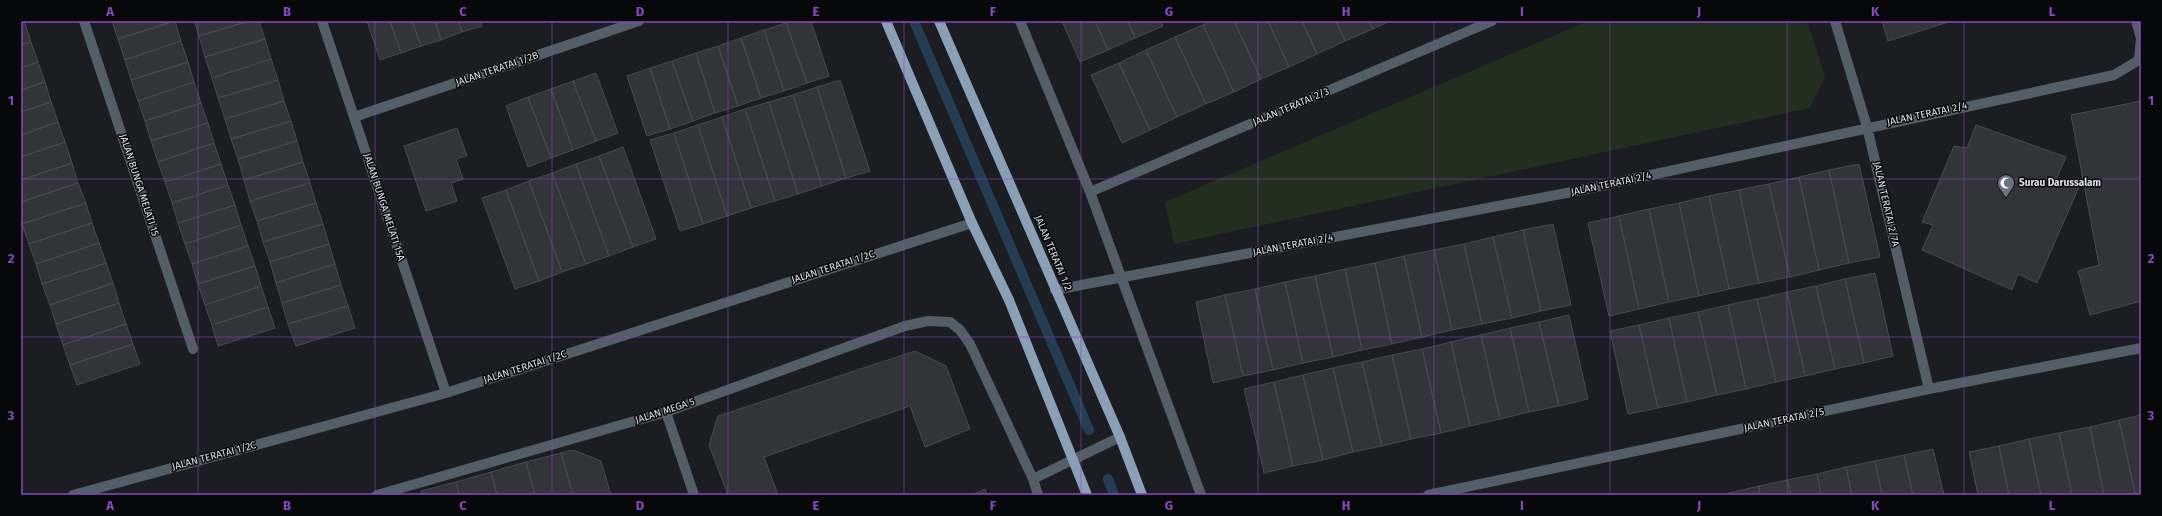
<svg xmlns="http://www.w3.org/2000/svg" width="2162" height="516" font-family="'Fira Sans',sans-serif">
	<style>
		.green { fill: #232f1e }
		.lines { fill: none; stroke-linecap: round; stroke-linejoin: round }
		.stream { stroke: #253d52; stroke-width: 10 }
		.building { fill: #32343a; stroke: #474a50 }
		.minor { stroke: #545e69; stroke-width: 10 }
		.major { stroke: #8b9fb6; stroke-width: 10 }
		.grid { fill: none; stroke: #8a47c5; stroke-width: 1; stroke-opacity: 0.55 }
		.labels { text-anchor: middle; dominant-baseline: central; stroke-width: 3; stroke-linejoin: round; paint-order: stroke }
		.street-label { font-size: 10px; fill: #e2e3e7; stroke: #07080a }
		.poi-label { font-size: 10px; font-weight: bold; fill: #e2e3e7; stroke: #07080a; text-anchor: start }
		.neatline { fill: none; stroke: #8a47c5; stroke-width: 1.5 }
		.grid-label { font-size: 13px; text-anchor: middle; font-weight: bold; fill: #8a47c5 }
	</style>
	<rect width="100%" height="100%" fill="#1b1d23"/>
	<path class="green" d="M1588 21H1807L1825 77 1810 108 1174 244 1165 202Z"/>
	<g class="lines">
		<path class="stream" d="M914 21 1089 430
			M1108 479 1114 495"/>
	</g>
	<path class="building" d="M24 21 31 42 21 45V23Z
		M112 21H174L118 39Z
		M175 21 181 41 125 60 118 39Z
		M194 21H249L199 36Z
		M249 21H259L265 39 205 57 199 36Z
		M367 21H390L401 53 380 60Z
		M390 21H412L421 46 401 53Z
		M412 21H435L441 40 421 46Z
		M435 21H458L462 32 441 40Z
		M458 21H481L482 26 462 32Z
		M793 21H811L829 76 807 83 786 23Z
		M1062 21H1095L1108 50 1080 62Z
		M1095 21H1128L1135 38 1108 50Z
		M1128 21H1161L1163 26 1135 38Z
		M1211 21H1234L1261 79 1234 92 1203 25Z
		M1234 21H1268L1289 67 1261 79Z
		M1268 21H1302L1317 54 1289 67Z
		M1302 21H1336L1345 41 1317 54Z
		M1336 21H1369L1373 29 1345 41Z
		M1369 21H1390L1373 29Z
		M1882 21H1952L1888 41Z
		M786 23 807 83 784 91 764 30Z
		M1203 25 1234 92 1206 104 1175 37Z
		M764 30 784 91 761 98 741 38Z
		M1175 37 1206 104 1177 117 1146 50Z
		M741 38 761 98 738 106 718 46Z
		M265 39 271 59 212 78 205 57Z
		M181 41 188 62 131 80 125 60Z
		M31 42 38 62 21 68V45Z
		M718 46 738 106 715 113 696 53Z
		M1146 50 1177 117 1150 130 1119 63Z
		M696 53 715 113 693 121 672 61Z
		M271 59 278 80 218 98 212 78Z
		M672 61 693 121 670 129 650 68Z
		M38 62 45 82 21 90V68Z
		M188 62 194 82 138 101 131 80Z
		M1119 63 1150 130 1122 143 1091 75Z
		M650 68 670 129 647 136 627 76Z
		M596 73 618 133 596 141 573 81Z
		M278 80 284 101 225 119 218 98Z
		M840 80 870 171 846 178 817 87Z
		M573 81 596 141 573 150 551 89Z
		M45 82 51 102 21 112V90Z
		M194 82 201 103 145 121 138 101Z
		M817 87 846 178 822 186 793 95Z
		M551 89 573 150 551 158 528 97Z
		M793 95 822 186 798 194 769 102Z
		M528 97 551 158 528 167 506 106Z
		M284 101 291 121 231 139 225 119Z
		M2141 101V301L2090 315 2078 271 2099 265 2071 115Z
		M51 102 58 122 21 135V112Z
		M769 102 798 194 775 201 745 109Z
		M201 103 208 123 151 141 145 121Z
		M745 109 775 201 751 208 722 117Z
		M722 117 751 208 727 216 698 125Z
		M291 121 297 141 238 159 231 139Z
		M58 122 65 142 21 157V135Z
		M208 123 214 143 158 162 151 141Z
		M698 125 727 216 703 224 674 133Z
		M1976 125 2066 157 2056 180 2079 187 2037 283 2018 274 2012 290 1922 250 1933 225 1922 222 1954 146 1967 148Z
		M457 128 467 156 456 159 463 179 451 183 457 201 426 211 404 146Z
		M674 133 703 224 680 231 650 140Z
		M297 141 303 162 244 180 238 159Z
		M65 142 72 163 21 180V157Z
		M214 143 221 164 165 182 158 162Z
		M623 147 656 239 633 247 599 156Z
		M599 156 633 247 609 256 576 164Z
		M303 162 310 183 250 201 244 180Z
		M72 163 78 183 21 202V180Z
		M221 164 228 185 172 203 165 182Z
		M576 164 609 256 586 264 552 173Z
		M1859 164 1880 257 1849 263 1829 170Z
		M1829 170 1849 263 1819 270 1799 177Z
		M552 173 586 264 562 272 529 181Z
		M1799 177 1819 270 1790 277 1769 184Z
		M529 181 562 272 539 281 506 190Z
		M78 183 86 203 22 224 21 202Z
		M310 183 316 203 257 221 250 201Z
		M1769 184 1790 277 1759 283 1739 190Z
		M228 185 235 205 178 223 172 203Z
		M506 190 539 281 515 289 482 198Z
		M1739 190 1759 283 1729 289 1709 196Z
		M1709 196 1729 289 1699 296 1679 203Z
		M86 203 92 223 29 244 22 224Z
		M316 203 323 224 263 242 257 221Z
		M1679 203 1699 296 1669 302 1649 209Z
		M235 205 241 225 185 244 178 223Z
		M1649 209 1669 302 1639 309 1619 216Z
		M1619 216 1639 309 1609 316 1588 223Z
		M92 223 99 243 36 264 29 244Z
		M323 224 329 244 270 262 263 242Z
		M1553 224 1571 305 1541 311 1523 230Z
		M241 225 248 246 192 264 185 244Z
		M1523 230 1541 311 1512 318 1493 237Z
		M1493 237 1512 318 1482 324 1464 244Z
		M99 243 106 263 42 284 36 264Z
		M329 244 335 264 276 283 270 262Z
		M1464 244 1482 324 1452 330 1434 250Z
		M248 246 255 266 198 284 192 264Z
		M1434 250 1452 330 1422 337 1404 256Z
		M1404 256 1422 337 1392 344 1375 263Z
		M106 263 113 283 50 305 42 284Z
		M1375 263 1392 344 1362 350 1345 269Z
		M335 264 341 285 282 303 276 283Z
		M255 266 261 286 205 305 198 284Z
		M1345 269 1362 350 1333 357 1315 276Z
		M1875 273 1893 356 1864 363 1845 279Z
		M1315 276 1333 357 1303 363 1285 282Z
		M1845 279 1864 363 1835 369 1816 286Z
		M1285 282 1303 363 1273 370 1255 289Z
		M113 283 119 303 56 324 50 305Z
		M341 285 348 306 288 324 282 303Z
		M261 286 268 307 212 325 205 305Z
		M1816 286 1835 369 1805 376 1787 292Z
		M1255 289 1273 370 1243 376 1225 295Z
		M1787 292 1805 376 1776 382 1757 299Z
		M1225 295 1243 376 1213 383 1196 302Z
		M1757 299 1776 382 1746 389 1728 305Z
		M119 303 126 324 63 345 56 324Z
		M1728 305 1746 389 1717 395 1698 312Z
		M348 306 355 328 296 346 288 324Z
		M268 307 275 328 218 346 212 325Z
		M1698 312 1717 395 1687 402 1669 318Z
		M1569 315 1588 399 1559 406 1539 322Z
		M1669 318 1687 402 1658 408 1639 325Z
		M1539 322 1559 406 1529 412 1510 328Z
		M126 324 133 344 70 365 63 345Z
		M1639 325 1658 408 1628 414 1610 331Z
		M1510 328 1529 412 1500 419 1481 335Z
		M1481 335 1500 419 1470 426 1451 342Z
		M1451 342 1470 426 1441 433 1422 349Z
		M133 344 140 364 77 385 70 365Z
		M1422 349 1441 433 1411 439 1392 355Z
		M915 351 946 366 970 429 925 447 910 406 764 457 778 495H728L709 445 718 416Z
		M1392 355 1411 439 1382 446 1362 362Z
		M1362 362 1382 446 1353 452 1333 368Z
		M1333 368 1353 452 1323 460 1303 375Z
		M1303 375 1323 460 1293 466 1274 382Z
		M1274 382 1293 466 1264 473 1244 389Z
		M2141 415V491L2135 493 2119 420Z
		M2119 420 2135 493 2124 495H2104L2090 427Z
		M2090 427 2104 495H2072L2059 433Z
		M2059 433 2072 495H2041L2029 439Z
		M2029 439 2041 495H2009L1999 446Z
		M1999 446 2009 495H1978L1969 452Z
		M1933 449 1944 495H1913L1904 455Z
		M573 450 601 461 611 495H573L561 453Z
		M561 453 573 495H535L526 462Z
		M1904 455 1913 495H1882L1875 461Z
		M1875 461 1882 495H1852L1846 467Z
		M526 462 535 495H497L491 472Z
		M1846 467 1852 495H1821L1817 474Z
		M491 472 497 495H459L456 482Z
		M1817 474 1821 495H1791L1787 480Z
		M1787 480 1791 495H1760L1759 486Z
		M456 482 459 495H422L421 491Z
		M1759 486 1760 495H1730L1729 493Z
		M985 489 987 495H972Z"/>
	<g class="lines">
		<path class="minor" d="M84 21 193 349
			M322 21 446 393
			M1020 21 1090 192 1201 495
			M1835 21 1867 127 1929 389
			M354 117 639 21
			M1090 192 1492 21
			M1055 290 1577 191 2114 75 2139 60 2141 38 2136 21
			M666 412 694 495
			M1033 479 1120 437
			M73 495 446 393 972 223
			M377 495 666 412 905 326 928 321 950 322 960 330 970 344 1033 479 1038 495
			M1428 495 1929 389 2141 348"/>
		<path class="major" d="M886 21 972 223 1009 300 1087 495
			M939 21 1120 437 1142 495"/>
	</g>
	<path class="grid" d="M198 21V495M375 21V495M552 21V495M728 21V495M904 21V495M1081 21V495M1258 21V495M1434 21V495M1610 21V495M1787 21V495M1964 21V495M21 179H2141M21 337H2141"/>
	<defs>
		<g id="mosque-pin" transform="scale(0.9)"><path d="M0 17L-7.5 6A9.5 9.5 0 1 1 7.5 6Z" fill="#6b7280" stroke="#07080a"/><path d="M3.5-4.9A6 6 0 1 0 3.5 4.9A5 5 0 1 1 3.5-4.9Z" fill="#fff"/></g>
	</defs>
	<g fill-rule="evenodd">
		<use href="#mosque-pin" x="2006" y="183"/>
	</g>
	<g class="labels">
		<g class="street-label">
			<text transform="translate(497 69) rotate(-19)">JALAN TERATAI 1/2B</text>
			<text transform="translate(1291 107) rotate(-23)">JALAN TERATAI 2/3</text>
			<text transform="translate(1927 114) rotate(-12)">JALAN TERATAI 2/4</text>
			<text transform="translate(1611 184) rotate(-12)">JALAN TERATAI 2/4</text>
			<text transform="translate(139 185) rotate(72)">JALAN BUNGA MELATI 15</text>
			<text transform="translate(1886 204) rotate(77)">JALAN TERATAI 2/7A</text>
			<text transform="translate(384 207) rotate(72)">JALAN BUNGA MELATI 15A</text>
			<text transform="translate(1293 245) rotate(-11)">JALAN TERATAI 2/4</text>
			<text transform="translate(1053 253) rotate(67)">JALAN TERATAI 1/2</text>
			<text transform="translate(833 267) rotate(-18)">JALAN TERATAI 1/2C</text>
			<text transform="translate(525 367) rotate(-18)">JALAN TERATAI 1/2C</text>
			<text transform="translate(665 411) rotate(-18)">JALAN MEGA 5</text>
			<text transform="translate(1784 420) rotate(-12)">JALAN TERATAI 2/5</text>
			<text transform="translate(214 456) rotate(-15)">JALAN TERATAI 1/2C</text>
		</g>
		<g class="poi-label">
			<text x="2019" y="183">Surau Darussalam</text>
		</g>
	</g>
	<rect width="2162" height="516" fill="none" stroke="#07080a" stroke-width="44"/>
	<rect x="22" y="22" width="2118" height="472" class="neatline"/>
	<g class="grid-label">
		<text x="110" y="16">A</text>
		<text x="287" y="16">B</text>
		<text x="463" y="16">C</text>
		<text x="640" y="16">D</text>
		<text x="816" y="16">E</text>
		<text x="993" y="16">F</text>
		<text x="1169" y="16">G</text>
		<text x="1346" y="16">H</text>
		<text x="1522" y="16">I</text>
		<text x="1699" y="16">J</text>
		<text x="1875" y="16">K</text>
		<text x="2052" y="16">L</text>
		<text x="11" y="105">1</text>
		<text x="2151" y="105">1</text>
		<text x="11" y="263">2</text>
		<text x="2151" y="263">2</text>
		<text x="11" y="420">3</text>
		<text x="2151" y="420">3</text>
		<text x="110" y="510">A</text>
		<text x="287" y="510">B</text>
		<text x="463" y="510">C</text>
		<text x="640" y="510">D</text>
		<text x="816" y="510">E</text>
		<text x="993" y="510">F</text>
		<text x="1169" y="510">G</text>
		<text x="1346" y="510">H</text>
		<text x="1522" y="510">I</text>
		<text x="1699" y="510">J</text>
		<text x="1875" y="510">K</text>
		<text x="2052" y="510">L</text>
	</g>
</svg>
